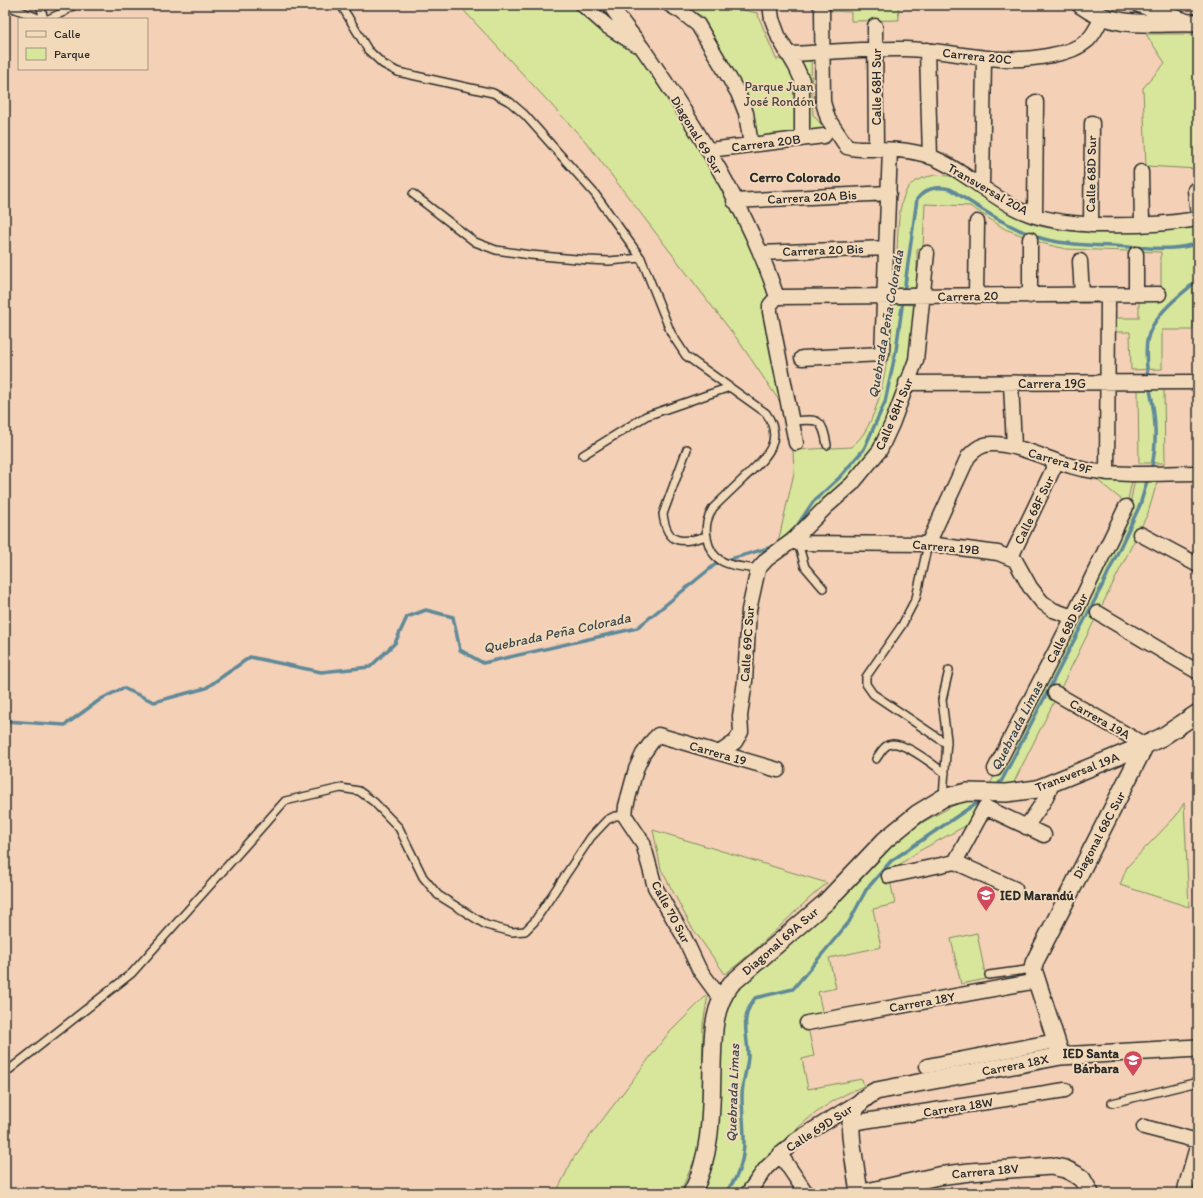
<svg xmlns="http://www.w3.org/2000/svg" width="1203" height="1198" font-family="Itim,sans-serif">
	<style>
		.green { fill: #d7e69a; stroke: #818862 }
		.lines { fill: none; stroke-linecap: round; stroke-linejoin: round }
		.stream { stroke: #5f8999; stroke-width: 3.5 }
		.service-casing { stroke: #2b2b2b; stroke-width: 10 }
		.minor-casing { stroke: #2b2b2b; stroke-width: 17 }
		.tertiary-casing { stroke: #2b2b2b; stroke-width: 20 }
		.service { stroke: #f2d9ba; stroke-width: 7 }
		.minor { stroke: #f2d9ba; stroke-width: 14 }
		.tertiary { stroke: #f2d9ba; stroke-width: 17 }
		.labels { text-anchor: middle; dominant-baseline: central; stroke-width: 4; stroke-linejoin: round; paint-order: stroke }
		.street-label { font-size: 13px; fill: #2b2b2b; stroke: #f2d9ba }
		.park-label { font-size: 13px; fill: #45473c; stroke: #f2d9ba }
		.poi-label { font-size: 13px; font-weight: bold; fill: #2b2b2b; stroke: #f2d9ba; text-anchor: start }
		.neighbourhood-label { font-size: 14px; font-weight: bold; fill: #2b2b2b; stroke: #f2d9ba }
		.water-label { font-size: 14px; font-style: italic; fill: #3c4a50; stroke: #f2d9ba }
	</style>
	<rect width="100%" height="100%" fill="#f3d0b6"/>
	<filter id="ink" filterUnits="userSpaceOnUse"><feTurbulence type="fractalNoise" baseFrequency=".025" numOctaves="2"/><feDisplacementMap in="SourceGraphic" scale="8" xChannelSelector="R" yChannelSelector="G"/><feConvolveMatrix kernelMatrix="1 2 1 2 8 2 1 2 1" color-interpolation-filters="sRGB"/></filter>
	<g filter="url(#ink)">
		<path class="green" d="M460 5H573L599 29 638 54 702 153 756 256 769 299 791 418 738 340 586 142 467 14Z
			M683 5H721L757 13 776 59 811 61 813 115 828 132 756 137 746 96 724 54 703 17Z
			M831 5H898L899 20 851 21V12L831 11Z
			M1146 34H1198V169L1146 166 1143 88 1165 63Z
			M936 175C941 176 948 175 954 177 977 186 996 205 1018 218 1055 239 1156 234 1198 225V289H1193V330H1162V369L1131 370 1130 332H1115V318H1139V299H1161V252L1066 249 1045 244 1005 229 970 206 925 204 923 247 917 249V288L897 289C898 264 894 207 908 188 914 179 926 177 936 175Z
			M894 304 917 305 908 359 883 426 867 457 843 487 776 551 794 473 793 450 852 447C856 442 861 438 864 433 886 398 888 345 894 304Z
			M1138 389H1164L1165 463H1139Z
			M1096 479 1132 481 1127 504Z
			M1135 479H1158L1148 513 1011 788H988L1028 711 1129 509Z
			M975 799 986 807 980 818 919 851 896 867 889 876 895 904 873 909 881 947 829 958 836 988 818 992 824 1020 807 1023 814 1056 802 1059 808 1089 862 1079 864 1086C812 1106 774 1147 745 1193H698L719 1029 727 1000 745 981 796 940 899 838 925 821 956 804Z
			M1184 803 1189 907 1120 885 1127 867 1176 816Z
			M653 830 827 883C792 912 762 947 725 974L691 926 661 869Z
			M977 933 986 979 961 984 951 939Z
			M708 994 703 1025 702 1114 699 1149 680 1193H556L574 1157 667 1035Z"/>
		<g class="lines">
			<path class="stream" d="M904 292 917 199C926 188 936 186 950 189 980 208 1009 229 1044 239 1071 246 1101 245 1129 247 1151 248 1176 251 1198 243
				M1148 379C1147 367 1145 354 1147 341 1152 315 1179 296 1198 280
				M1149 385C1155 411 1158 443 1151 470
				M781 541 795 529 813 502 839 478 864 449 885 402 896 350 903 300
				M5 721 65 725 101 699 123 688 154 702 206 688 250 657 321 672 370 667 395 643 407 617 426 610 453 617 460 650 483 663 637 628 717 563 775 546
				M996 787 1002 780 1101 588 1140 505 1148 478
				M725 1193C729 1187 734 1182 737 1175 749 1150 742 1123 742 1096 742 1083 747 1070 748 1057 748 1033 739 1019 755 998L793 989 849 922 866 890 891 861 984 798"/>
			<g class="service-casing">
				<path id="service" d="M5 5 41 19
					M40 5 44 19
					M341 5 368 50 383 64 398 72 493 93 510 102 525 115 595 194 641 258 671 333 686 356 766 413C786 442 764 459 744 478 734 488 723 498 713 508 707 518 705 526 707 538 712 566 734 566 758 569
					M48 19 64 12 74 5
					M413 194 475 242 496 250 530 255 588 260 609 261 641 258
					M792 421C818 419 822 417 827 445
					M687 449 663 514C667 546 682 543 707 536
					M583 455 646 416 730 387
					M798 543 805 567 823 588
					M928 544 916 598 902 625 866 677V684L873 694 947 744
					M876 759C879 755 883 747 888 745 901 738 933 765 945 773
					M943 798 947 740 942 700 949 670
					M989 975 1033 969
					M5 1073 132 973 285 801 341 788 359 791 374 802 399 828 423 877 438 895 486 925 512 932 525 931 534 922 591 837 607 820 615 816H625
					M1112 1103 1198 1082"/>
			</g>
			<g class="minor-casing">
				<path id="minor" d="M583 5 607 26 635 44
					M610 5C620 20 632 34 643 49 695 124 748 210 777 297
					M670 5 682 12 698 25 738 93 746 113 751 145
					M770 5 772 19 779 38 796 67 802 80V139
					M820 5 822 8 823 102 828 119 847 147C856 150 866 149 875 149 892 149 912 150 929 156 960 168 985 192 1015 208 1060 231 1148 227 1198 219
					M1139 5 1184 20
					M875 26 876 149
					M927 50 930 157
					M787 54C826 53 865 48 905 49 958 50 997 67 1052 55 1064 53 1079 48 1088 40 1095 33 1098 25 1102 17
					M709 150 824 136
					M1141 172 1142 224
					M982 186 984 59
					M1195 190 1198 215
					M734 201 889 193
					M1035 216 1036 102
					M1091 225 1092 123
					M760 253 886 248
					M1136 254V294
					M1080 261 1082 295
					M976 296 977 222
					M1030 296V239
					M777 297 1159 294
					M777 297 770 305V312L796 443
					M802 358 882 354 890 150
					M906 383 1198 382
					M1011 383 1014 447
					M1107 473 1108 295
					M1140 534 1198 565
					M792 541 798 543 928 544 998 553 1015 560 1030 587 1042 602 1053 610 1073 617
					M928 544 968 457C974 450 981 444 991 444 1018 443 1054 463 1082 469 1119 477 1160 473 1198 473
					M1011 557 1056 463
					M1098 613 1198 672
					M1055 693 1145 745
					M719 753 735 742 741 732 740 716 745 681 749 610 758 569 767 559 792 541 827 506 852 484 880 450 892 424 916 360 927 253
					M995 769 1073 617 1126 507
					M1026 827 1044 801 1052 784
					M955 862 985 807 1044 835
					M955 862 1015 889
					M889 876 955 862
					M721 999 699 969 683 935 655 887 643 843 625 816 626 806 636 769 643 754 653 740 658 735 778 770
					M807 1023 1037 981
					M927 1066 1056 1041
					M851 1123 1065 1090
					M1144 1127 1198 1141
					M780 1154 806 1193
					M748 1193 766 1168 796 1140 860 1101
					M1184 1193 1198 1143"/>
			</g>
			<g class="tertiary-casing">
				<path id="tertiary" d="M1081 5C1116 31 1158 21 1198 23
					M1061 1056 1033 969 1034 963 1145 745
					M692 1193C712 1155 711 1110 712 1068 713 1037 712 1008 731 984L826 902 885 840 917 814 943 798 967 792 1006 793 1037 789 1145 745 1162 737 1198 713
					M859 1193C857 1179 855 1166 853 1152 849 1124 847 1106 876 1091L1061 1056 1198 1048
					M863 1193 938 1176 970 1172 1051 1166 1065 1169 1075 1174 1082 1179 1090 1193"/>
			</g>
			<use href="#service" class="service"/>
			<use href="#minor" class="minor"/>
			<use href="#tertiary" class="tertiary"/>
		</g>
	</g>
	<defs>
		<g id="school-pin" transform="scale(1)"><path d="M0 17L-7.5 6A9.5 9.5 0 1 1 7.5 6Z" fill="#d1495b" stroke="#f2d9ba"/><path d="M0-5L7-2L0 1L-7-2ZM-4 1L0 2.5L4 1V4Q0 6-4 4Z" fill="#fff"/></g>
	</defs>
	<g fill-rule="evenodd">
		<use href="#school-pin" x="986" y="895"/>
		<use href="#school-pin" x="1133" y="1060"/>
	</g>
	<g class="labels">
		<g class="street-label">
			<text transform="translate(977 56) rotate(6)">Carrera 20C</text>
			<text transform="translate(876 87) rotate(-90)">Calle 68H Sur</text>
			<text transform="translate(697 135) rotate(59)">Diagonal 69 Sur</text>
			<text transform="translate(766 143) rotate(-7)">Carrera 20B</text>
			<text transform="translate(1091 174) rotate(-89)">Calle 68D Sur</text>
			<text transform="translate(988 189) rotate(30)">Transversal 20A</text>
			<text transform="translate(812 197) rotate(-3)">Carrera 20A Bis</text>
			<text transform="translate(823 250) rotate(-2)">Carrera 20 Bis</text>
			<text transform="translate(968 296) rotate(-1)">Carrera 20</text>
			<text x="1052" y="383">Carrera 19G</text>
			<text transform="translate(894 414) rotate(-67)">Calle 68H Sur</text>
			<text transform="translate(1060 461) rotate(16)">Carrera 19F</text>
			<text transform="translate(1034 510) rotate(-64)">Calle 68F Sur</text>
			<text transform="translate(946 547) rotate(5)">Carrera 19B</text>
			<text transform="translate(1067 628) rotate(-63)">Calle 68D Sur</text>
			<text transform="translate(747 644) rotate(-86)">Calle 69C Sur</text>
			<text transform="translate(1100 719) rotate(30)">Carrera 19A</text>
			<text transform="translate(718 753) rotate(16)">Carrera 19</text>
			<text transform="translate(1077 772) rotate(-21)">Transversal 19A</text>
			<text transform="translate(1099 835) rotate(-62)">Diagonal 68C Sur</text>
			<text transform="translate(671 912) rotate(62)">Calle 70 Sur</text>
			<text transform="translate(780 941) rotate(-41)">Diagonal 69A Sur</text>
			<text transform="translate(922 1002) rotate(-10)">Carrera 18Y</text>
			<text transform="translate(1015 1065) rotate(-11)">Carrera 18X</text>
			<text transform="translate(958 1107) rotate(-9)">Carrera 18W</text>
			<text transform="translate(819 1128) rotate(-33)">Calle 69D Sur</text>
			<text transform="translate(985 1171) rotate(-5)">Carrera 18V</text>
		</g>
		<g class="park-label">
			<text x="779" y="86">Parque Juan<tspan x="779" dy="15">José Rondón</tspan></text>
		</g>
		<g class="poi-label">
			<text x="1000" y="895">IED Marandú</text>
			<text x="1119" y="1053" text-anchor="end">IED Santa<tspan x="1119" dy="15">Bárbara</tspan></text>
		</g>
		<g class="neighbourhood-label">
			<text x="795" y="177">Cerro Colorado</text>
		</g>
		<g class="water-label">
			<text transform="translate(886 324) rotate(-80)">Quebrada Peña Colorada</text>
			<text transform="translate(557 633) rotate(-12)">Quebrada Peña Colorada</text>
			<text transform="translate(1017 726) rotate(-63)">Quebrada Limas</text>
			<text transform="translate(733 1093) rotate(-88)">Quebrada Limas</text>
		</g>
	</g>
	<rect width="1203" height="1198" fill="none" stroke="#f2d9ba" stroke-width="20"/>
	<rect x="10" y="10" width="1183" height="1178" fill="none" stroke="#2b2b2b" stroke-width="1.5" filter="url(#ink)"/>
	<rect x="18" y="18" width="130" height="52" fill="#f2d9ba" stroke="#a29381"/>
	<rect x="26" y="31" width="20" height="6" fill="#f2d9ba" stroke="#a29381"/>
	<text x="54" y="38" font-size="12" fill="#2b2b2b">Calle</text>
	<rect x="26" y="48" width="20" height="12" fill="#d7e69a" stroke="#a29381"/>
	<text x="54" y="58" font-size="12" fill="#2b2b2b">Parque</text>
</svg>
